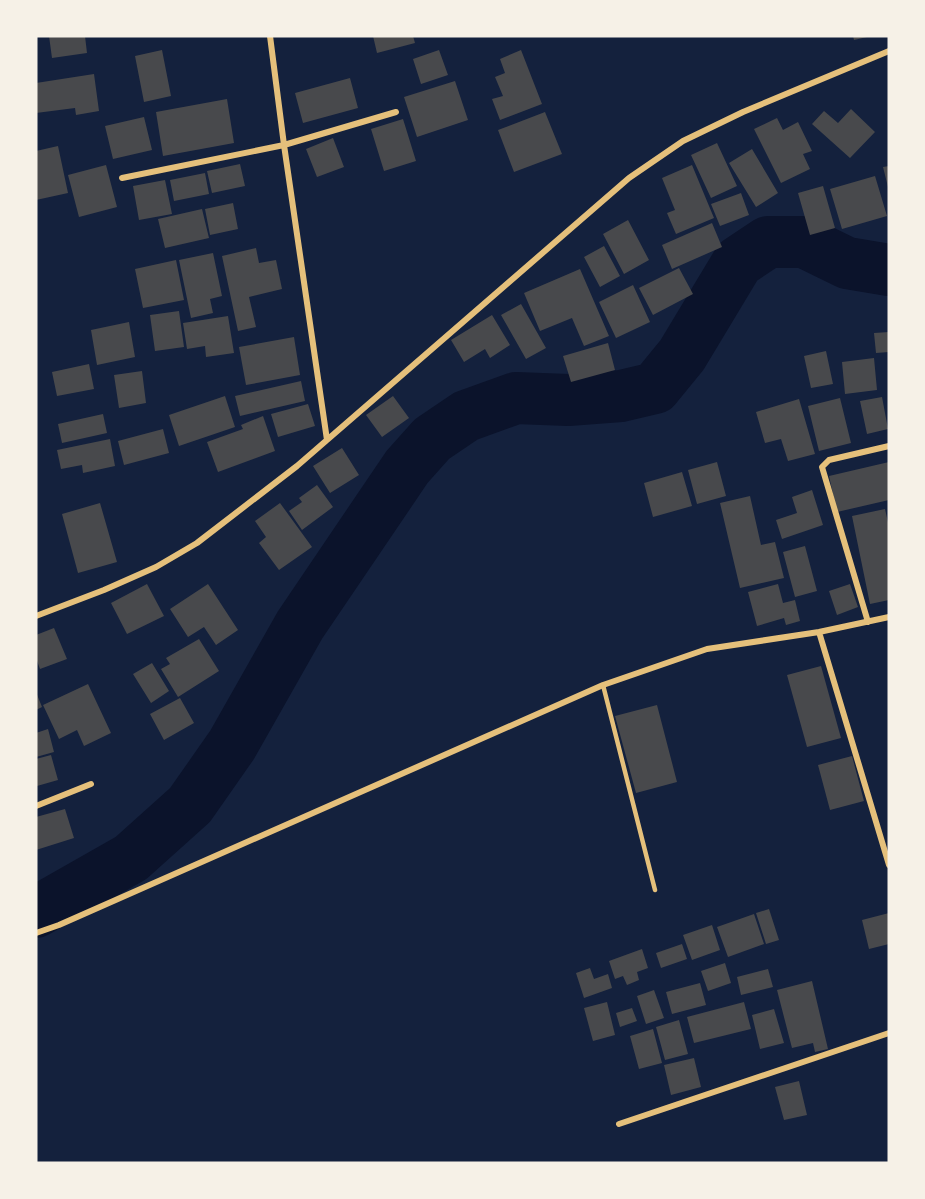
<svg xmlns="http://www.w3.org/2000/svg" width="925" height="1199" font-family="'Titillium Web',sans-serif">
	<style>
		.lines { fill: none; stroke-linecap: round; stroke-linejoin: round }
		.river { stroke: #0b132b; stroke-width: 52 }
		.building { fill: #48494c }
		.service { stroke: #e5c07b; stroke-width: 4.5 }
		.minor { stroke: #e5c07b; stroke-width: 6 }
	</style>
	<rect width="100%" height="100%" fill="#14213d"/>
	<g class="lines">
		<path class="river" d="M36 912 131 858 190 805 232 745 300 625 407 467 432 439 466 416 516 398 568 400 621 396 655 388 682 355 738 262 768 242H804L847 263 889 270"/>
	</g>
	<path class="building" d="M49 36H85L87 53 52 58Z
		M373 36H413L415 43 377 53Z
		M853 36H867V37L854 40Z
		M162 50 171 96 144 102 135 56Z
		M439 50 448 75 421 84 413 59Z
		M521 50 542 104 500 120 492 99 503 96 495 77 505 73 500 59Z
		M94 74 99 111 76 115 75 108 36 113V83Z
		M350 78 358 108 303 123 295 93Z
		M455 81 468 120 417 137 404 97Z
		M227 99 234 143 163 156 156 112Z
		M851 109 875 132 850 158 812 124 824 111 838 123Z
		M545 112 562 154 514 172 498 130Z
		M144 117 152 150 113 159 105 126Z
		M777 118 783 130 798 122 812 151 803 154 810 169 781 183 754 129Z
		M403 119 416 161 384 171 371 129Z
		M333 138 344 167 317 177 306 149Z
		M717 143 737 186 711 198 691 155Z
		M58 146 68 193 36 200V151Z
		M752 149 778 193 756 207 729 163Z
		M240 164 245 186 212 193 207 171Z
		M106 165 117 207 79 217 68 175Z
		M692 165 714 218 676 234 667 213 675 210 662 178Z
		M889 166V187H888L883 167Z
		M205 173 209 194 174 201 170 180Z
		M875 176 887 216 842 229 830 189Z
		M165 180 172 214 139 220 133 186Z
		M823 186 835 228 810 235 798 193Z
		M741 193 749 215 720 226 711 204Z
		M233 203 238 229 210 235 205 209Z
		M202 209 209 238 165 248 158 219Z
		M628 220 649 260 624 274 603 234Z
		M712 223 722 247 672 269 662 245Z
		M604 246 620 276 600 287 584 257Z
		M256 248 259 263 276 260 282 289 249 297 256 327 238 331 222 256Z
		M213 253 222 296 210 299 213 313 191 318 179 260Z
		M176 260 184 300 143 308 135 269Z
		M679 268 693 294 653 315 639 288Z
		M580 269 609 336 584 346 572 318 540 331 524 293Z
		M633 285 650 322 616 338 599 302Z
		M521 304 546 348 526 359 501 315Z
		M179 311 184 347 155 351 150 315Z
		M492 315 510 345 490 358 485 349 464 362 451 340Z
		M228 316 234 353 206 357 205 346 187 349 183 323Z
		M129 322 135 357 97 365 91 330Z
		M889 332V352L876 353 874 333Z
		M294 337 300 375 246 385 239 347Z
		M608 343 615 370 571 382 563 356Z
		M826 351 833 384 811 388 804 356Z
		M874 358 877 390 845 394 842 362Z
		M89 364 94 389 57 396 52 372Z
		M142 371 146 403 119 408 114 375Z
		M301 381 305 401 240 416 235 396Z
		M225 396 235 427 179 446 169 415Z
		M393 396 409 418 382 437 366 415Z
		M882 397 888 429 867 434 860 401Z
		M840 398 851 443 819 451 808 406Z
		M799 399 815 454 788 461 781 439 765 443 756 412Z
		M308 404 315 426 278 437 271 414Z
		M103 414 107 433 62 443 58 424Z
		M263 416 275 451 218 472 207 442 243 429 241 425Z
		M163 429 169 453 124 465 118 441Z
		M110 439 115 466 83 473 82 465 61 469 57 450Z
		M342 448 359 475 330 493 313 466Z
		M717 462 726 496 697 504 688 470Z
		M889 462V500L837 512 829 476Z
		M682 472 692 506 653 517 644 483Z
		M317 485 333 507 302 530 289 511 302 502 299 498Z
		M812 490 823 525 782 539 776 520 797 513 792 497Z
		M750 496 761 545 775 542 784 578 740 588 720 503Z
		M100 503 117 562 78 573 62 514Z
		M280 503 312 547 279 570 259 543 266 537 255 521Z
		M885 509 889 527V600L870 604 852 516Z
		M805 546 817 591 795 597 783 552Z
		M147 584 164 616 127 634 111 603Z
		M208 584 238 630 216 645 204 627 188 637 170 609Z
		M778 584 783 603 795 600 800 621 786 625 784 618 757 626 748 592Z
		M850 584 858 607 837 615 829 591Z
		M54 628 67 659 40 669 36 658V635Z
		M199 639 219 671 178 697 161 669 170 664 166 658Z
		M152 663 169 691 151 703 133 674Z
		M821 666 841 738 807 747 787 675Z
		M88 684 111 733 84 746 77 730 59 739 43 705Z
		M36 692 42 707 36 710Z
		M180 698 194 723 164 740 150 714Z
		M657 705 677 782 636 793 615 716Z
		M48 729 54 752 36 757V733Z
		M51 755 58 780 37 786 36 759Z
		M852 756 864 801 830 810 818 765Z
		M65 809 74 838 36 850V817Z
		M769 909 779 940 766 944 756 913Z
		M889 913V944L869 949 862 920Z
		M754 914 764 944 728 957 717 927Z
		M712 925 720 950 692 960 683 935Z
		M682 944 687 959 661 968 656 953Z
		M642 949 648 968 637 972 639 980 627 985 623 976 615 979 609 961Z
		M725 963 731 983 708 991 701 971Z
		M590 968 594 979 608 974 612 988 584 998 576 973Z
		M768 969 773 987 741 995 737 977Z
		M812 981 828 1049 815 1052 813 1043 792 1048 777 990Z
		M700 983 706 1005 672 1014 666 992Z
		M654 990 664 1018 646 1024 637 996Z
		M607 1002 615 1035 593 1041 584 1008Z
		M744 1002 751 1029 694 1043 687 1017Z
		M632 1008 637 1021 620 1027 616 1013Z
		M774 1009 784 1043 760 1049 752 1015Z
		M679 1020 688 1054 665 1060 656 1027Z
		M653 1029 662 1063 639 1069 630 1036Z
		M694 1058 701 1087 671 1095 664 1065Z
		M799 1081 807 1115 784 1120 775 1087Z"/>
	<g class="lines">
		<path class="service" d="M603 685 655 890"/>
		<path class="minor" d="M270 36 284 145 327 440
			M122 178 284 145 396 112
			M36 616 104 590 156 567 197 543 297 466 629 178 683 141 743 112 889 51
			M868 622 822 467 829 460 889 446
			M819 632 889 865
			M36 806 91 784
			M36 933 59 925 603 685 707 649 819 632 889 617
			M619 1124 889 1033"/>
	</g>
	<rect width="925" height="1199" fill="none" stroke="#f6f1e7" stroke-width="75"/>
</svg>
